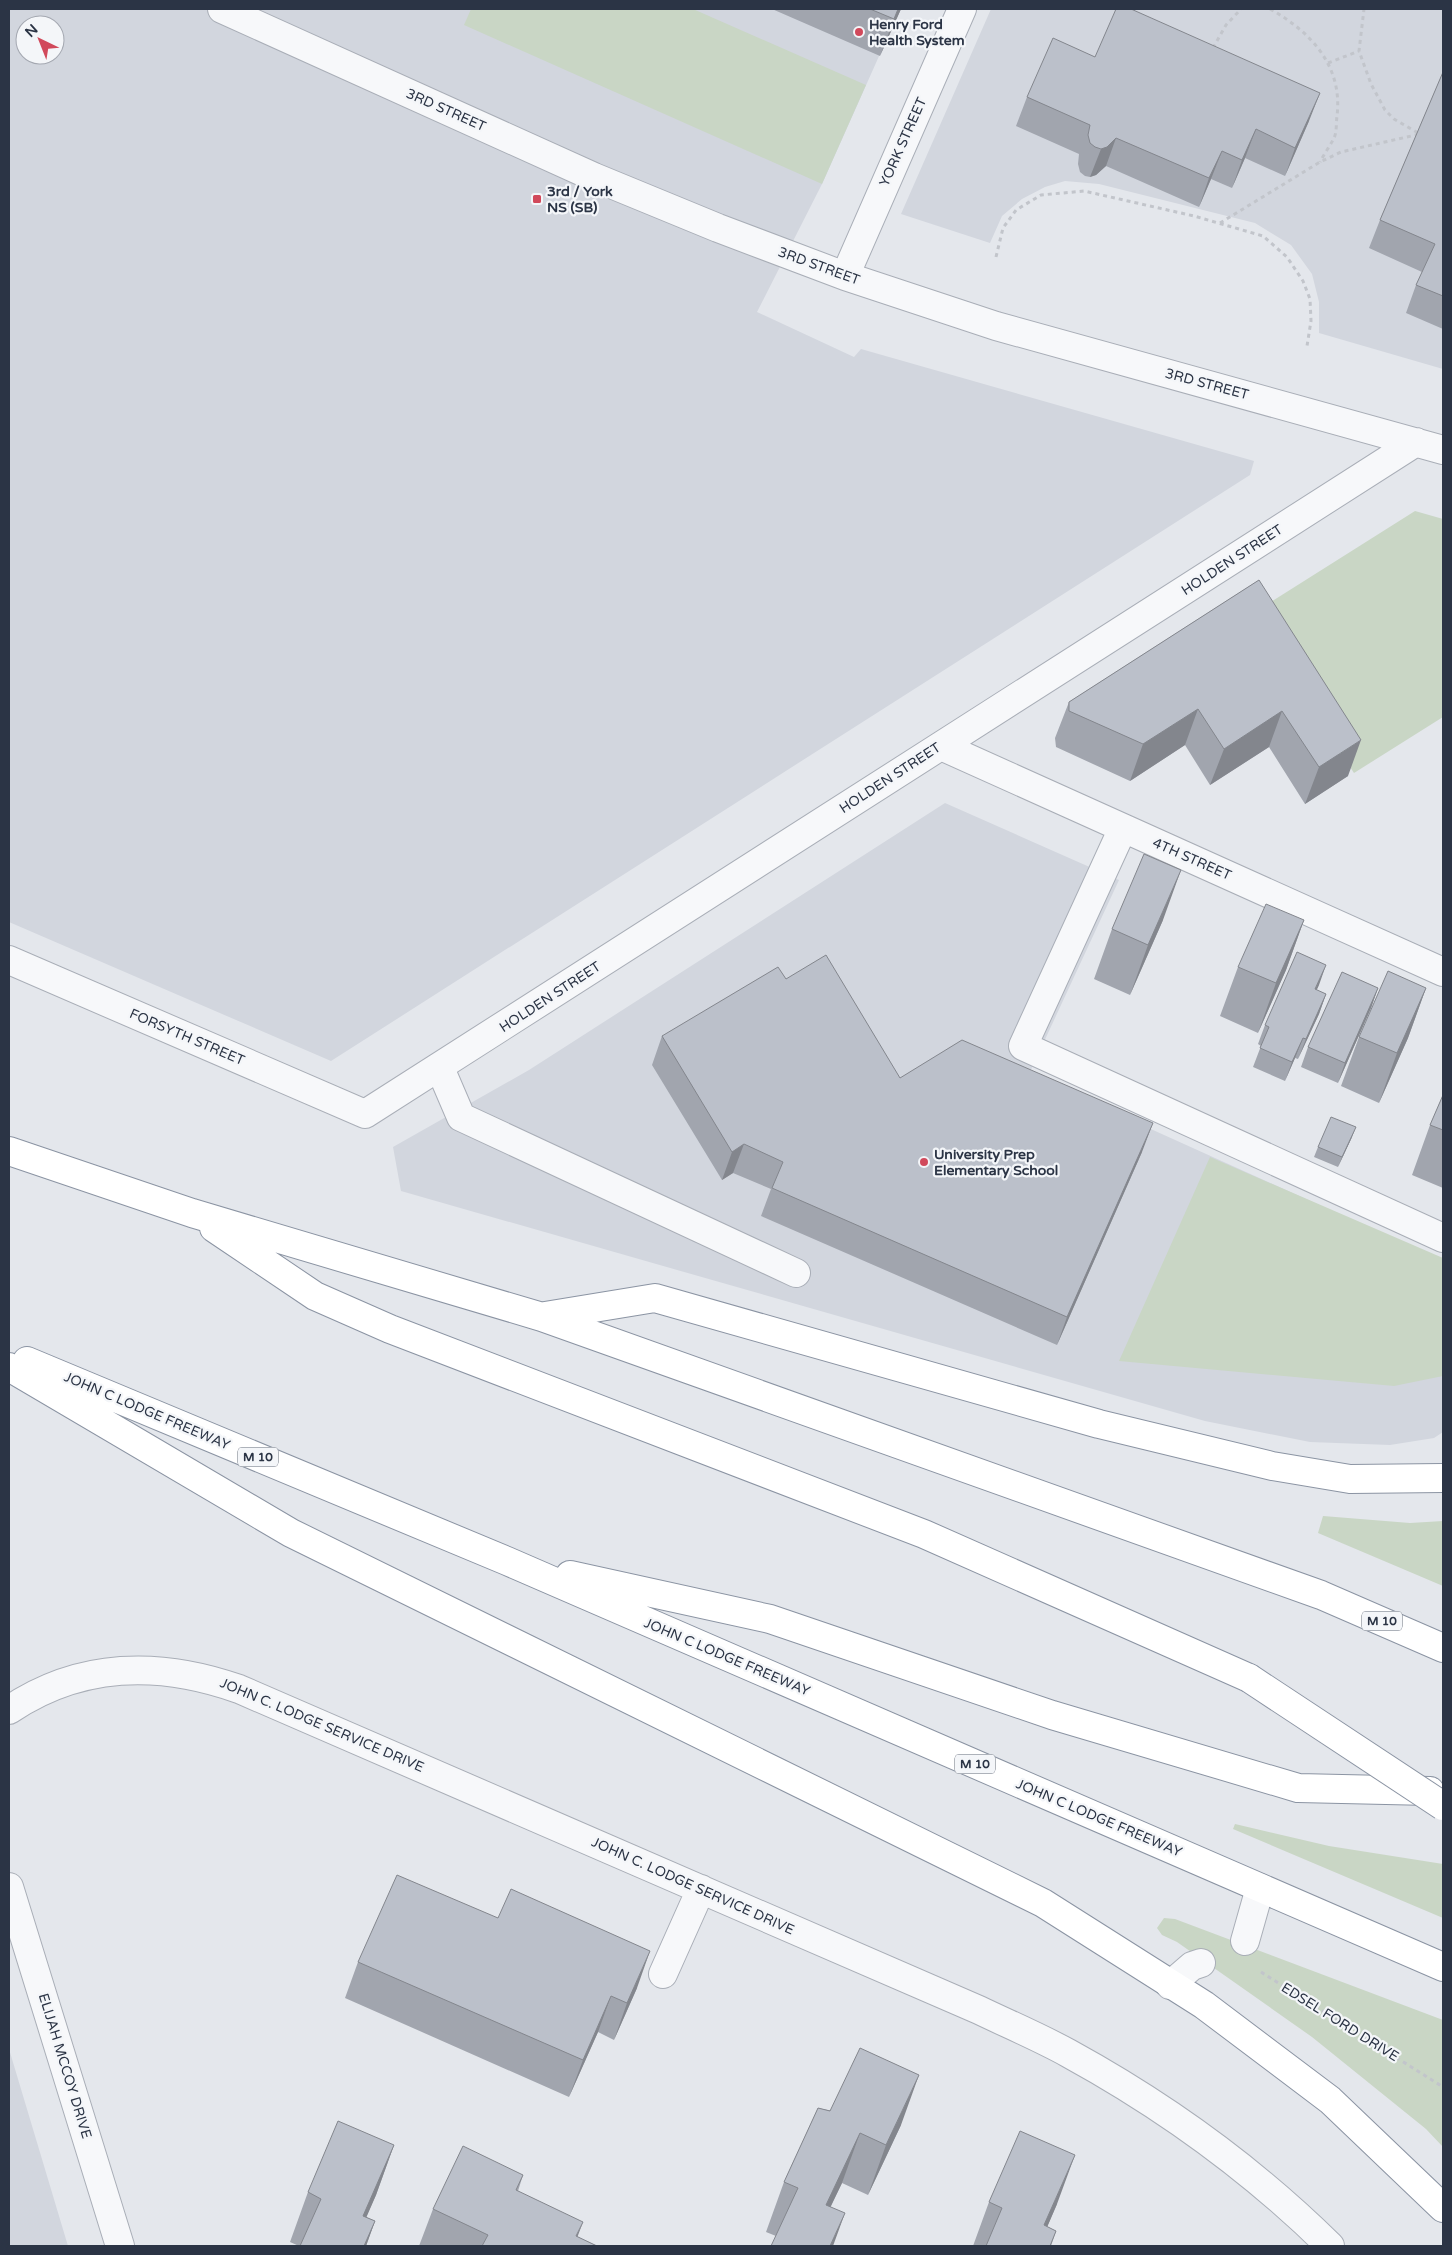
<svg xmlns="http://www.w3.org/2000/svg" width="1452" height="2255" font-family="'Varela Round',sans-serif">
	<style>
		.built { fill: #d2d6de; fill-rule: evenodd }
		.green { fill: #c9d6c5 }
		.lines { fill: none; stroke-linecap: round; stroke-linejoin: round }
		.minor-casing { stroke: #a9aeb7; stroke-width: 30 }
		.highway-casing { stroke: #8b94a3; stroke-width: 30 }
		.path { stroke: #c2c5cb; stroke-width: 3; stroke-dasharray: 4 4; stroke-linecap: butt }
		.minor { stroke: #f7f8fa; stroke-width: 28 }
		.highway { stroke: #fff; stroke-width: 28 }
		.highway-bridge-casing { stroke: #8b94a3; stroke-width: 30; stroke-linecap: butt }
		.highway-bridge { stroke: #fff; stroke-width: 28 }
		.wall { fill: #a1a5ae }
		.shaded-wall { fill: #83868d }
		.building { fill: #bbc0ca; stroke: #83868d }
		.poi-dot { fill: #d1495b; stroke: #f4f6f9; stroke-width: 2 }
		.labels { text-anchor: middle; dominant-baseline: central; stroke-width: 4.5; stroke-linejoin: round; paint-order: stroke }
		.shield { fill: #f4f6f9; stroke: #676e7b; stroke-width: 1 }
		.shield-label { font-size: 12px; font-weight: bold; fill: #2b3445 }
		.poi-label { font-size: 14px; font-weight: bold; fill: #2b3445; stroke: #f4f6f9; text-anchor: start }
		.street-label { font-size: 14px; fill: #2b3445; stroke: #f4f6f9 }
	</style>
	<rect width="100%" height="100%" fill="#e4e7ec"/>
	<path class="built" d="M9 9H900L822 184 757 312 854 357 861 349 1254 461 1250 475 331 1061 9 922ZM25 25H55V55H25Z
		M991 9H1443V369L1319 333V302L1312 274 1291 245 1255 223 1099 184 1065 181 1045 187 1022 199 1002 216 990 243 901 214Z
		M945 803 1119 880 1029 1074 1443 1261V1432L1434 1438 1390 1445 1310 1442 1205 1421 401 1191 393 1147 529 1070Z
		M9 2049 68 2246H9Z"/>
	<path class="green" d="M471 9H693L866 85 822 184 464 25Z
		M1415 511 1443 519V717L1354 773 1250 615Z
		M1210 1157 1443 1258V1376L1394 1386 1119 1361Z
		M1323 1516 1410 1523 1443 1521V1586L1318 1533Z
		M1235 1824 1329 1846 1443 1864V1918L1233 1829Z
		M1164 1918 1175 1919 1443 2020V2147L1426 2129 1312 2037 1177 1942 1162 1935 1157 1928Z"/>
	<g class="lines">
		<g class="minor-casing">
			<path id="minor" d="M222 9 594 177 718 228 845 276 996 326 1443 450
				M845 276 962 9
				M941 746 1443 972
				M1123 828 1023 1046 1443 1238
				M9 960 365 1114 1416 442
				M440 1068 461 1117 796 1273
				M9 1710C80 1662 160 1661 239 1689L979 2010C1008 2024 1039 2037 1068 2053 1163 2105 1253 2170 1330 2246
				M9 1887 120 2246
				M1245 1941 1260 1888
				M663 1974 701 1889
				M1170 1985 1192 1966 1201 1963"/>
		</g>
		<g class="highway-casing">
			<path id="highway" d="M9 1151 192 1213 542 1317 1321 1595 1443 1648
				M214 1228 315 1296 390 1329 924 1534 1249 1678
				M545 1316 655 1298 1099 1424 1272 1466 1350 1479 1443 1478
				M27 1361 507 1561 1443 1967
				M9 1367 291 1533 1043 1903 1204 2005 1330 2100 1443 2208
				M570 1575 770 1619 1052 1715 1298 1788 1430 1791"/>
		</g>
		<path class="path" d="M1270 9C1311 32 1343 66 1337 116 1336 123 1337 132 1334 138 1330 146 1324 154 1320 162
			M1213 48 1226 25 1241 9
			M1328 63 1359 51
			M1220 223 1320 162 1341 152 1420 134 1394 119 1385 110 1371 84 1359 51 1364 9
			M996 257 1003 228 1016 210 1041 195 1084 191 1194 216 1263 236 1287 257 1303 281 1310 299 1311 321 1307 346
			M1261 1972 1443 2087"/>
		<use href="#minor" class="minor"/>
		<use href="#highway" class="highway"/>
		<g class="highway-bridge-casing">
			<path id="highway-bridge" d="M1249 1678 1443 1806"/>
		</g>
		<use href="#highway-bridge" class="highway-bridge"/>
	</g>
	<path class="wall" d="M772 9H901L880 56Z
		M1095 57 1309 121 1285 176 1245 158 1232 188 1211 179 1199 207 1106 166 1096 175 1090 177 1085 176 1080 172 1078 164 1079 154 1016 126 1027 97Z
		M1443 72V329L1406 313 1416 285 1422 272 1369 248 1380 220Z
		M1259 580 1348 776 1305 804 1269 747 1210 785 1185 745 1130 781 1056 747 1055 738 1069 702Z
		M1163 920 1130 995 1094 979 1112 929Z
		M1304 920 1286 970 1258 1033 1220 1016 1238 967Z
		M786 979 900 1078 1142 1152 1057 1345 761 1216 771 1189 733 1173 722 1180 652 1065 662 1036Z
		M1319 985 1316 990 1326 994 1319 1014 1298 1059 1295 1058 1285 1081 1253 1067 1261 1046 1258 1044 1265 1025Z
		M1378 988 1371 1008 1338 1083 1301 1067 1308 1047Z
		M1426 988 1408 1038 1379 1103 1341 1086 1359 1037Z
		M1443 1095V1188L1412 1175 1430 1125Z
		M1352 1137 1338 1167 1314 1157 1318 1147Z
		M358 1962 637 1988 614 2040 598 2032 569 2097 345 1998Z
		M818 2108 901 2125 868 2195 842 2183 830 2207 776 2236 766 2232 784 2182Z
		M394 2145 376 2195 366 2217 375 2221 366 2246H299L290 2242 308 2192Z
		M523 2175 518 2191 578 2237 597 2246H419L433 2209Z
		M989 2202 1057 2204 1047 2227 1056 2231 1051 2246H973Z"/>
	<path class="shaded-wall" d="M898 9H901L880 56 894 19Z
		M1320 93 1309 121 1285 176 1295 148Z
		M1256 129 1245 158 1232 188 1242 160Z
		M1116 138 1106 166 1096 175 1090 177 1101 149Z
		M1222 151 1211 179 1199 207 1209 178Z
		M1198 709 1185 745 1130 781 1143 744Z
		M1282 711 1269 747 1210 785 1224 749Z
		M1361 740 1348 776 1305 804 1319 767Z
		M1181 870 1163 920 1130 995 1148 945Z
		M1304 920 1286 970 1258 1033 1276 983Z
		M1326 965 1319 985 1308 1009 1315 989Z
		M1378 988 1371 1008 1338 1083 1345 1063Z
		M1426 988 1408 1038 1379 1103 1397 1053Z
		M1326 994 1319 1014 1298 1059 1306 1039Z
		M1303 1038 1295 1058 1285 1081 1292 1062Z
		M1153 1123 1142 1152 1057 1345 1067 1317Z
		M1356 1127 1352 1137 1338 1167 1342 1157Z
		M744 1144 733 1173 722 1180 732 1152Z
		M650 1951 637 1988 614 2040 627 2003Z
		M611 1996 598 2032 569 2097 583 2060Z
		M919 2075 901 2125 868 2195 886 2145Z
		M860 2133 842 2183 812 2246 826 2205Z
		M394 2145 376 2195 354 2246 363 2216Z
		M1075 2155 1057 2204 1039 2246 1044 2225Z
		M845 2213 833 2246H830Z
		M375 2221 366 2246H364Z
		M583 2222 574 2246 576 2236Z"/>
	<path class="building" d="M870 9H898L894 19Z
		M1116 9H1131L1320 93 1295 148 1256 129 1242 160 1222 151 1209 178 1116 138 1107 147 1101 149 1095 147 1090 143 1088 135 1090 125 1027 97 1053 38 1095 57Z
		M1443 72V296L1416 285 1435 244 1380 220Z
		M1259 580 1361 740 1319 767 1282 711 1224 749 1198 709 1143 744 1069 711V702Z
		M1144 854 1181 870 1148 945 1112 929Z
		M1266 904 1304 920 1276 983 1238 967Z
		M1297 952 1326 965 1315 989 1326 994 1306 1039 1303 1038 1292 1062 1260 1048 1269 1027 1265 1025Z
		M826 955 900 1078 962 1040 1153 1123 1067 1317 772 1188 783 1162 744 1144 732 1152 662 1036 778 967 786 979Z
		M1388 971 1426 988 1397 1053 1359 1037Z
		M1342 972 1378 988 1345 1063 1308 1047Z
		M1443 1095V1130L1430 1125Z
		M1331 1117 1356 1127 1342 1157 1318 1147Z
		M397 1875 498 1918 511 1889 650 1951 627 2003 611 1996 583 2060 358 1962Z
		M860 2048 919 2075 886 2145 860 2133 826 2205 845 2213 830 2246H771L798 2188 784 2182 818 2108 830 2111Z
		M338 2121 394 2145 363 2216 375 2221 364 2246H300L321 2199 308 2192Z
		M1020 2131 1075 2155 1044 2225 1056 2231 1050 2246H986L1002 2208 989 2202Z
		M463 2146 523 2175 516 2190 583 2222 576 2236 597 2246H482L488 2235 433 2209Z"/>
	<g class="poi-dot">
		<circle cx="859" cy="32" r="5"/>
		<rect x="532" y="194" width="10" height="10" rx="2.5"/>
		<circle cx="924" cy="1162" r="5"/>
	</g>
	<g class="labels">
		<g class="shield">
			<rect x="238" y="1447.5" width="40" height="19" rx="4"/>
			<rect x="1362" y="1611.5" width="40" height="19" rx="4"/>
			<rect x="955" y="1754.5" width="40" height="19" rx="4"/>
		</g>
		<g class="shield-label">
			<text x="258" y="1457">M 10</text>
			<text x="1382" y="1621">M 10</text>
			<text x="975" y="1764">M 10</text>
		</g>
		<g class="poi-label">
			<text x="869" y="24">Henry Ford<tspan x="869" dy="16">Health System</tspan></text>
			<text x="547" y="191">3rd / York<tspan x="547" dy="16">NS (SB)</tspan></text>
			<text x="934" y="1154">University Prep<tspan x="934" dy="16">Elementary School</tspan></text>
		</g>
		<g class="street-label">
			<text transform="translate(446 110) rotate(24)">3RD STREET</text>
			<text transform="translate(903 142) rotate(-66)">YORK STREET</text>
			<text transform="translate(819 266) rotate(20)">3RD STREET</text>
			<text transform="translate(1207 384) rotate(15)">3RD STREET</text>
			<text transform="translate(1232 560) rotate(-33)">HOLDEN STREET</text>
			<text transform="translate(890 778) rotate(-33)">HOLDEN STREET</text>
			<text transform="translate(1192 859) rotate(24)">4TH STREET</text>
			<text transform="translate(550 997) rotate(-33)">HOLDEN STREET</text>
			<text transform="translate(187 1037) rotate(23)">FORSYTH STREET</text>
			<text transform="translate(147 1411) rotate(23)">JOHN C LODGE FREEWAY</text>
			<text transform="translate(727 1657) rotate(23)">JOHN C LODGE FREEWAY</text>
			<text transform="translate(322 1725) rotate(23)">JOHN C. LODGE SERVICE DRIVE</text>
			<text transform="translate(1099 1818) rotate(23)">JOHN C LODGE FREEWAY</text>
			<text transform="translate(693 1886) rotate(24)">JOHN C. LODGE SERVICE DRIVE</text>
			<text transform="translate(1340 2022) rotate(32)">EDSEL FORD DRIVE</text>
			<text transform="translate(65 2066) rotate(73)">ELIJAH MCCOY DRIVE</text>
		</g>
	</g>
	<rect width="1452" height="2255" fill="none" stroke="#2b3445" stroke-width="20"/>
	<g transform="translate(40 40) rotate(317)"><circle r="24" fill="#f4f6f9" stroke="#a4a8b1"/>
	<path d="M0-4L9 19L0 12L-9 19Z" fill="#d1495b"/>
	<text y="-8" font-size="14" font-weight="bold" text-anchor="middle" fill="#2b3445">N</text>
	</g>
</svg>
